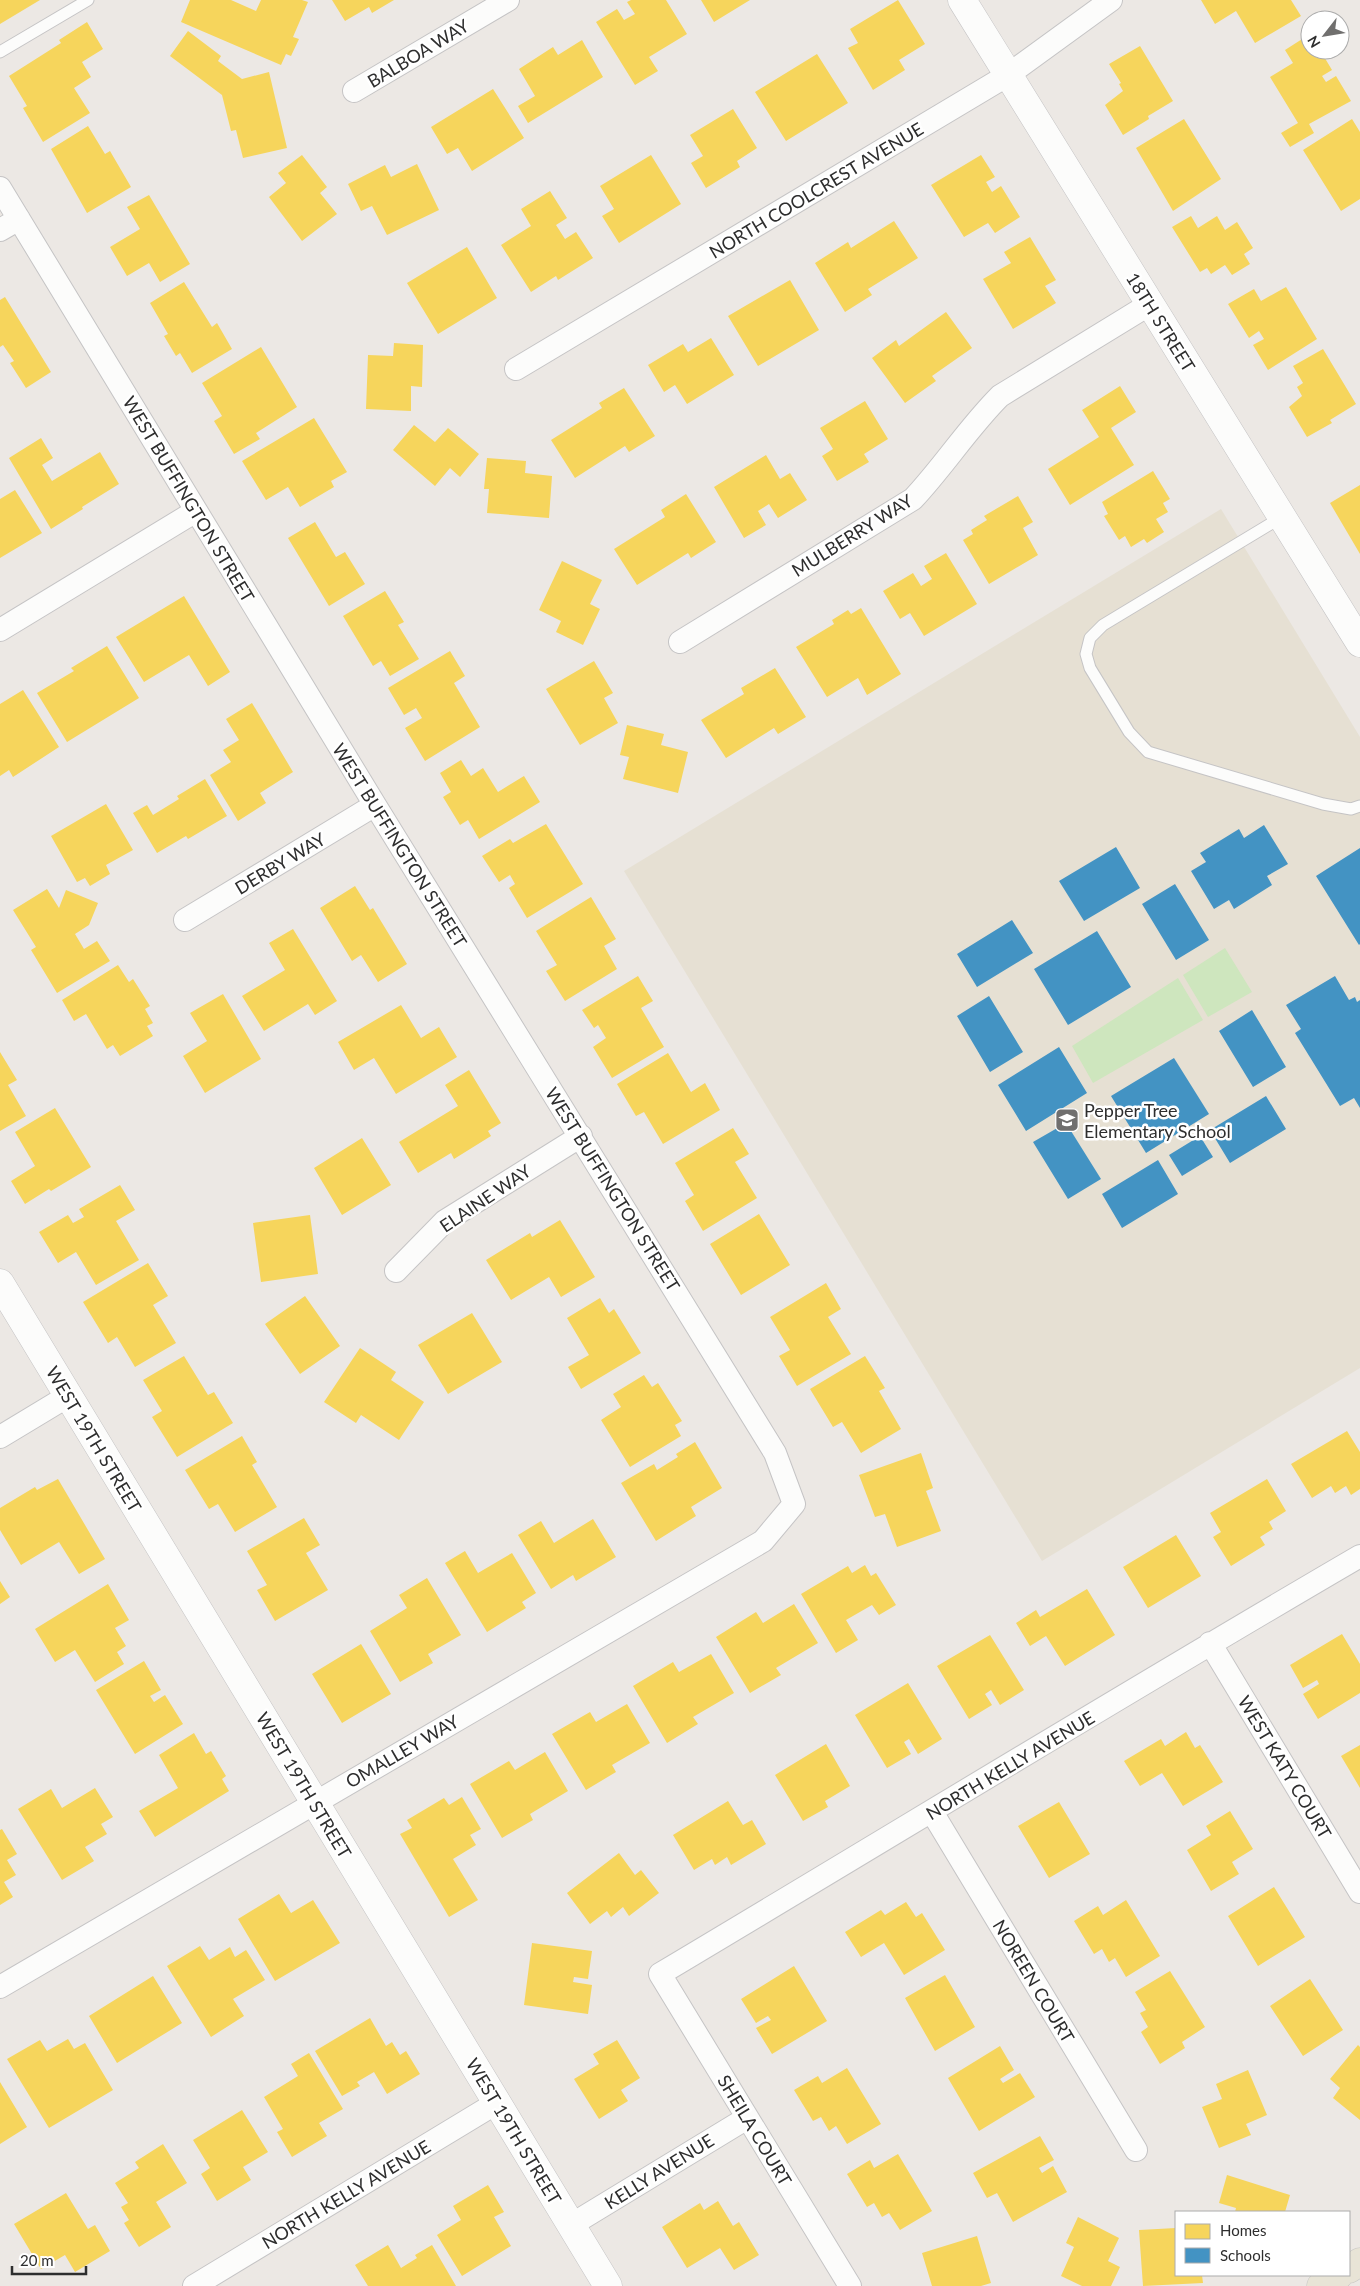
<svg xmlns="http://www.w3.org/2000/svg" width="1360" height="2286" font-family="Lato,sans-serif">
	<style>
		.education { fill: #e6e0d3 }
		.green { fill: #cee6be }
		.homes { fill: #f6d55c }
		.schools { fill: #4393c3 }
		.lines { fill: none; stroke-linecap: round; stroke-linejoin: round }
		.service-casing { stroke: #c5c4c5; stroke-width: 13 }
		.minor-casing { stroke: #c5c4c5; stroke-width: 24 }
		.secondary-casing { stroke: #c5c4c5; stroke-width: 29 }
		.primary-casing { stroke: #c6c5c4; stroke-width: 29 }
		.service { stroke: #fcfcfb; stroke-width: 11 }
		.minor { stroke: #fcfcfb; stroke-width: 22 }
		.secondary { stroke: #fcfcfb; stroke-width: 28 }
		.primary { stroke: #e8e4d6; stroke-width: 28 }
		.labels { text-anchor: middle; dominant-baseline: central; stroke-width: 5; stroke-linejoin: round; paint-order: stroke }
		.street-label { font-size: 18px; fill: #2e2e2e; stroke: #fff }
		.poi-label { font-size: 18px; fill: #2e2e2e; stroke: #fff; text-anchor: start }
	</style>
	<rect width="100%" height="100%" fill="#ece8e4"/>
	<path class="education" d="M1221 509 1360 737V1368L1042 1561 624 871Z"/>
	<path class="green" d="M1225 948 1252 992 1208 1017 1183 975Z
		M1178 978 1203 1020 1093 1083 1072 1046Z"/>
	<path class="homes" d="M0 0H40L0 24Z
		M190 0H231L256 11 261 0H302L308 2 293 37 299 39 291 56 286 54 281 65 181 22Z
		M332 0H394L372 13 369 7 345 21Z
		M631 0H666L687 34 649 57 658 71 635 85 596 22 617 9 624 20 635 14 627 2Z
		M701 0H750L714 22Z
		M898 0 925 44 899 60 905 70 873 90 848 48 858 43 850 29Z
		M1201 0H1291L1301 16 1255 43 1236 11 1215 24Z
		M87 22 103 49 82 62 91 77 74 88 90 113 43 142 23 108 27 106 9 76 61 43 59 40Z
		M188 31 221 56 218 61 242 79 269 72 287 148 243 158 236 130 231 131 222 95 170 56Z
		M1310 34V50H1320L1332 70 1322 76 1326 82 1336 76 1351 101 1309 124 1314 133 1290 147 1281 133 1298 123 1270 77 1293 63 1285 50Z
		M582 40 603 77 528 123 518 106 535 96 519 69 553 47 558 55Z
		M1140 46 1173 101 1148 116 1149 119 1123 135 1105 105 1123 91 1119 84 1121 83 1109 64Z
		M817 54 848 103 786 141 755 92Z
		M493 89 524 138 472 171 458 148 447 154 431 127Z
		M733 109 757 148 737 161 740 167 706 188 691 163 703 156 690 135Z
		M1184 119 1221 179 1173 211 1136 148Z
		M1352 119 1360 132V199L1341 211 1303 150Z
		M88 126 105 154 110 151 131 187 87 213 51 149Z
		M302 155 327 187 320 193 337 214 302 241 269 197 286 183 278 173Z
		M651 155 681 204 619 243 602 216 614 209 600 186Z
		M981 155 995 177 986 182 992 192 1001 186 1020 217 995 233 988 223 964 237 931 185Z
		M417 164 439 210 387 235 372 206 361 211 348 184 385 165 391 177Z
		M550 191 567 218 556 225 565 239 576 232 593 258 558 280 556 276 531 292 501 245 531 226 521 209Z
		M149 195 190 264 160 282 149 263 127 276 110 247 140 229 127 207Z
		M1191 216 1198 228 1217 216 1225 230 1237 222 1253 248 1244 254 1250 264 1232 275 1225 265 1211 274 1207 268 1200 272 1172 227Z
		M894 221 918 258 868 289 872 295 845 312 815 263 848 242 851 248Z
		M1030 237 1056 280 1045 286 1056 303 1013 329 983 279 1011 263 1004 252Z
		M467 247 497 298 438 334 407 283Z
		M790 280 819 330 758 366 728 316Z
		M184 282 212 327 217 323 232 349 192 373 180 353 176 356 164 336 168 334 150 303Z
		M1286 287 1317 339 1268 370 1253 345 1264 339 1259 331 1249 338 1228 304 1254 289 1261 301Z
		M5 297 51 372 26 388 10 363 14 361 3 345 0 347V300Z
		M946 312 972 348 932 376 936 381 905 403 872 358 896 340 899 346Z
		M711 338 734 375 687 404 675 385 664 392 648 365 683 344 688 352Z
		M394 343 423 345 422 387 411 386V411L366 409 368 355 393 356Z
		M261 347 297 407 256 433 260 439 234 454 214 421 222 416 202 383Z
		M1323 349 1356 404 1330 420 1332 423 1307 437 1289 407 1302 396 1297 387 1303 383 1293 366Z
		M1120 386 1136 412 1111 428 1134 465 1070 505 1048 469 1099 437 1082 410Z
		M624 388 655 436 629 452 625 446 575 478 551 440 602 408 599 403Z
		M865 401 888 439 864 454 869 462 837 481 822 456 833 449 820 428Z
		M314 418 347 472 331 481 334 487 300 507 288 487 266 500 242 461Z
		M414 425 435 442 448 428 479 454 460 477 450 468 435 486 393 450Z
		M41 438 53 458 42 465 52 481 100 452 119 484 82 507 83 509 51 529 9 458Z
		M766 455 780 479 790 473 807 500 778 518 769 504 758 511 766 525 744 538 714 487Z
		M487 458 526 461 525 473 552 476 549 518 487 513 489 489H484Z
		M1153 471 1170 499 1163 503 1168 512 1156 519 1164 532 1147 543 1144 539 1131 547 1125 536 1119 540 1104 516 1108 514 1102 502Z
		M1360 485V554L1330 503Z
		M15 490 42 533 0 558V499Z
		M686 494 716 542 691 558 688 553 637 585 614 549 665 517 661 510Z
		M1018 496 1033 522 1023 528 1038 555 989 584 963 540 973 534 971 530 987 520 984 516Z
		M315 522 336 557 345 552 365 584 329 606 288 538Z
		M946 553 977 604 924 636 910 613 900 619 883 591 913 573 921 586 932 579 924 566Z
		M562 561 602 580 590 604 600 609 583 645 556 632 561 621 539 610Z
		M385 591 404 622 398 625 419 659 390 676 381 661 373 666 343 616Z
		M184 596 230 672 208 686 189 655 144 682 116 637Z
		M861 608 901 674 867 695 858 678 827 697 796 647 834 624 832 620 848 610 851 614Z
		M107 646 139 698 67 742 37 693 74 671 71 668Z
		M450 651 465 676 454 683 480 727 425 761 405 728 422 718 416 708 404 715 388 688Z
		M594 661 613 693 604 698 618 723 580 745 546 689Z
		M775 668 806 717 778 734 774 728 726 758 701 720 744 694 741 688Z
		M23 690 59 747 13 777 9 770 0 776V704Z
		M252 703 293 772 260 793 266 803 238 821 210 775 231 762 223 750 239 740 226 719Z
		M627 725 664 734 661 745 688 752 678 793 623 779 629 757 620 755Z
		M461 760 471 776 483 768 498 792 524 776 540 802 479 839 468 820 460 825 443 797 451 792 440 773Z
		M205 779 227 816 188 839 186 836 157 853 133 813 147 805 153 815 179 799 177 796Z
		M106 804 133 850 106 865 110 874 90 886 85 878 77 882 51 836Z
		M546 824 583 884 527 918 509 888 515 884 510 875 499 882 482 856 510 839 513 843Z
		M355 886 370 910 373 908 407 964 378 982 361 955 352 961 320 908Z
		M47 889 59 908 66 890 98 903 89 925 75 934 84 949 97 941 110 961 57 993 31 950 36 947 13 910Z
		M591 897 616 939 604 946 617 969 565 1001 546 971 557 965 536 931Z
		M293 929 337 1001 315 1015 308 1004 264 1031 242 996 285 970 269 943Z
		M118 965 129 982 133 979 150 1006 145 1009 153 1023 147 1026 153 1036 120 1056 113 1045 107 1049 86 1014 74 1021 62 1000Z
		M638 976 653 1001 641 1008 664 1047 612 1078 593 1047 606 1038 598 1025 594 1028 582 1010Z
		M223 994 261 1059 205 1093 183 1056 207 1041 190 1013Z
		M401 1005 421 1038 439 1027 457 1057 396 1094 374 1058 354 1070 338 1042Z
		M0 1052 17 1080 8 1085 26 1116 0 1131Z
		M668 1053 691 1092 705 1083 720 1110 663 1144 644 1112 636 1116 617 1084Z
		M469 1070 501 1123 488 1131 491 1136 454 1159 451 1153 418 1173 399 1142 458 1106 445 1085Z
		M55 1108 91 1167 51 1191 49 1189 25 1204 11 1181 35 1166 15 1132Z
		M733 1128 749 1154 735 1162 757 1198 703 1231 685 1201 694 1195 675 1163Z
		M362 1138 391 1185 342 1215 314 1168Z
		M120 1185 135 1210 116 1221 139 1260 96 1285 76 1252 58 1263 39 1232 68 1215 73 1223 84 1217 79 1209Z
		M759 1214 790 1265 741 1295 710 1244Z
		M310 1215 318 1274 261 1282 253 1223Z
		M560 1220 595 1277 561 1297 549 1277 511 1300 486 1260 530 1233 532 1237Z
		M148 1263 168 1296 153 1305 176 1343 135 1367 117 1337 108 1343 83 1302Z
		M826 1283 841 1309 828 1317 851 1354 797 1386 779 1356 790 1350 770 1317Z
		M305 1296 340 1346 300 1374 265 1324Z
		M600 1298 609 1313 614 1309 641 1353 581 1389 568 1367 589 1355 567 1318Z
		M472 1313 502 1362 448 1394 418 1345Z
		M360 1348 396 1372 391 1380 424 1402 399 1440 361 1415 356 1423 324 1402Z
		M184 1356 208 1395 214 1392 233 1423 177 1457 152 1417 162 1411 143 1380Z
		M865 1356 885 1388 879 1391 901 1429 861 1453 842 1422 833 1427 810 1389Z
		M644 1375 652 1387 658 1383 682 1421 675 1425 681 1436 630 1467 601 1420 621 1407 613 1394Z
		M1347 1431 1360 1452V1489L1351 1495 1346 1486 1335 1493 1331 1486 1312 1498 1291 1464Z
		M242 1436 257 1462 252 1465 277 1507 235 1532 218 1504 209 1509 185 1470Z
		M695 1442 722 1488 691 1507 696 1516 656 1541 621 1483 654 1464 657 1470 678 1457 676 1454Z
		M921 1453 933 1488 926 1491 941 1531 897 1547 885 1514 875 1517 859 1475Z
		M58 1479 105 1559 79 1574 59 1542 21 1565 0 1530V1508L35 1487 37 1490Z
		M1267 1479 1286 1511 1269 1522 1273 1529 1260 1537 1265 1545 1231 1566 1213 1537 1221 1532 1210 1513Z
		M304 1518 320 1545 306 1553 328 1590 275 1621 257 1590 267 1585 247 1551Z
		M593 1519 616 1557 576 1581 573 1575 551 1589 518 1535 541 1521 554 1543Z
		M1176 1535 1201 1576 1148 1608 1123 1567Z
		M465 1551 478 1573 512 1553 536 1593 522 1602 526 1608 487 1632 445 1563Z
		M865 1565 871 1576 876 1573 896 1605 879 1615 872 1605 846 1620 858 1640 836 1653 801 1594 848 1566 852 1573Z
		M427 1578 461 1635 428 1654 433 1663 400 1682 370 1631 407 1608 399 1595Z
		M0 1581 10 1597 0 1604Z
		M108 1584 129 1620 115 1628 126 1646 117 1652 124 1664 95 1682 75 1650 55 1662 35 1629Z
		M1087 1589 1115 1635 1065 1666 1046 1636 1030 1646 1016 1623 1036 1610 1040 1617Z
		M794 1604 818 1643 776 1668 781 1675 750 1693 716 1637 756 1612 763 1623Z
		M1342 1634 1360 1664V1693L1318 1719 1303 1694 1319 1684 1317 1680 1303 1688 1290 1665Z
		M990 1635 1024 1690 1000 1705 991 1690 985 1694 992 1705 969 1719 937 1666Z
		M361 1644 391 1694 342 1723 312 1674Z
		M711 1654 734 1693 693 1717 698 1724 667 1743 633 1686 673 1662 679 1672Z
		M144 1661 161 1690 150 1696 154 1702 165 1695 183 1724 135 1754 96 1690Z
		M908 1683 942 1739 918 1754 909 1739 904 1742 911 1754 887 1768 855 1715Z
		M627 1704 650 1743 612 1765 616 1772 586 1790 552 1734 590 1712 596 1722Z
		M1186 1732 1195 1748 1200 1745 1223 1782 1183 1806 1162 1773 1140 1786 1124 1761 1161 1739 1165 1746Z
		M194 1733 206 1754 211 1751 226 1776 222 1779 229 1791 155 1837 139 1811 178 1788 159 1755Z
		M826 1744 850 1786 825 1801 828 1807 803 1821 775 1775Z
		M1360 1745V1788L1341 1756Z
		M545 1752 568 1791 530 1814 533 1820 502 1838 470 1784 509 1761 515 1770Z
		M95 1788 113 1817 101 1824 107 1834 85 1847 94 1861 62 1880 18 1809 51 1789 62 1808Z
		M462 1797 481 1829 470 1835 476 1845 453 1859 478 1900 449 1917 400 1834 412 1828 407 1820 444 1798 449 1805Z
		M728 1801 743 1825 752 1820 766 1844 731 1865 727 1857 715 1865 712 1859 694 1870 673 1835Z
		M1059 1802 1090 1854 1049 1878 1018 1826Z
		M1230 1811 1253 1849 1232 1862 1239 1874 1211 1891 1187 1850 1211 1835 1206 1826Z
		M2 1829 17 1854 7 1860 16 1875 4 1882 13 1897 0 1905V1830Z
		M619 1853 635 1875 641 1870 659 1893 629 1916 623 1907 611 1917 607 1911 590 1924 567 1893Z
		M1274 1887 1305 1937 1258 1966 1228 1916Z
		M279 1894 291 1913 313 1900 340 1943 275 1981 238 1919Z
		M1126 1900 1160 1956 1126 1977 1115 1958 1109 1962 1102 1949 1094 1954 1074 1921 1098 1906 1103 1915Z
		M906 1902 916 1917 922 1913 945 1950 904 1975 884 1943 861 1957 845 1932 881 1910 885 1915Z
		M532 1943 592 1951 588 1979 574 1977 573 1982 592 1985 588 2014 524 2005Z
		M200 1946 209 1960 230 1947 235 1957 246 1950 265 1980 233 1999 244 2016 211 2037 167 1966Z
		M794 1966 827 2021 772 2054 756 2028 771 2020 768 2016 756 2023 741 1999Z
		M1170 1971 1205 2027 1182 2042 1185 2048 1160 2064 1141 2032 1148 2027 1140 2013 1146 2010 1135 1992Z
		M945 1975 975 2027 935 2051 905 1998Z
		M153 1976 182 2023 117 2063 89 2016Z
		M1310 1979 1343 2030 1303 2056 1270 2006Z
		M370 2018 386 2046 392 2042 400 2055 406 2051 420 2074 387 2094 374 2072 357 2082 360 2086 342 2096 315 2051Z
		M68 2039 74 2049 85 2043 113 2090 49 2128 7 2059 40 2040 47 2051Z
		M617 2040 640 2078 621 2090 628 2101 599 2119 574 2079 599 2064 593 2054Z
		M1358 2045 1360 2047V2120L1333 2098 1340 2088 1330 2079Z
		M1000 2046 1014 2070 1000 2079 1003 2083 1020 2073 1035 2097 979 2131 948 2078Z
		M309 2053 343 2109 319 2123 327 2136 292 2157 277 2132 283 2129 264 2097 298 2076 291 2064Z
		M847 2068 881 2124 847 2144 836 2126 829 2131 821 2117 813 2121 794 2090 818 2076 822 2083Z
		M1248 2070 1267 2115 1246 2124 1251 2135 1219 2148 1202 2107 1222 2099 1216 2084Z
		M0 2082 27 2127 0 2144Z
		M242 2110 268 2152 243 2167 251 2180 217 2201 201 2174 210 2168 193 2140Z
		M1040 2136 1054 2160 1039 2168 1042 2173 1053 2166 1067 2192 1013 2222 997 2193 987 2198 973 2173Z
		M163 2144 187 2183 156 2202 171 2227 139 2247 124 2223 129 2220 121 2207 128 2203 115 2183 139 2168 135 2162Z
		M898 2154 932 2211 900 2230 889 2213 882 2217 874 2203 867 2207 847 2174 870 2160 874 2168Z
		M1227 2175 1290 2195 1285 2212H1235L1236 2208 1219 2203Z
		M488 2185 504 2212 494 2217 511 2246 462 2276 437 2235 461 2220 453 2206Z
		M66 2193 88 2229 95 2225 110 2251 75 2272 65 2255 41 2269 14 2224Z
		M718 2201 733 2226 739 2222 759 2255 734 2270 720 2248 687 2268 662 2227 700 2203 704 2210Z
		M1078 2217 1119 2238 1108 2261 1120 2267 1111 2286H1082L1061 2276 1074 2247 1066 2243Z
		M1176 2228V2275H1202L1203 2283 1143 2286 1139 2230Z
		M977 2236 991 2283 981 2286H932L922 2253Z
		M388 2245 401 2268 417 2258 415 2255 432 2245 456 2286H368L355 2265Z"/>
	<path class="schools" d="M1264 825 1288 864 1267 876 1272 885 1234 909 1229 900 1214 909 1191 871 1206 862 1200 853 1239 829 1244 838Z
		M1116 847 1140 888 1084 921 1059 881Z
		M1360 848V944L1359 945 1316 876Z
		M1175 884 1209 940 1176 960 1142 904Z
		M1012 920 1033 953 977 987 957 954Z
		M1097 931 1131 987 1068 1025 1034 969Z
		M1335 976 1349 1000 1355 997 1357 1002 1360 1000V1108L1354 1098 1340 1106 1295 1033 1301 1029 1286 1005Z
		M989 996 1023 1052 990 1072 957 1016Z
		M1252 1010 1286 1067 1253 1087 1219 1031Z
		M1059 1047 1087 1093 1026 1131 998 1085Z
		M1174 1058 1209 1114 1146 1153 1111 1096Z
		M1266 1096 1286 1129 1230 1163 1210 1130Z
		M1066 1123 1101 1179 1068 1199 1033 1142Z
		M1200 1136 1213 1157 1182 1176 1169 1155Z
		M1158 1160 1178 1194 1122 1228 1102 1194Z"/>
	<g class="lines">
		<g class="service-casing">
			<path id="service" d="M0 52 88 0
				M1282 517 1103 625 1090 638 1086 654 1090 668 1129 732 1148 752 1323 804 1351 809 1360 806"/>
		</g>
		<g class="minor-casing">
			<path id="minor" d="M354 91 508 0
				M0 188 375 805 775 1453 794 1504 763 1541 0 1987
				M0 230 19 219
				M516 369 1008 75 1111 0
				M0 630 196 511
				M680 642 913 499C944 466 968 428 1000 396L1150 304
				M185 920 375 805
				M396 1271 445 1221 581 1136
				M0 1437 68 1396
				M1210 1643 1360 1892
				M932 1812 1136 2150
				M571 2225 747 2118
				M194 2286 498 2102
				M850 2286 660 1974C893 1835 1125 1693 1360 1556"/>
		</g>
		<g class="secondary-casing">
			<path id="secondary" d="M962 0 1360 643
				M0 1283 608 2286"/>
		</g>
		<g class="primary-casing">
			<path id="primary" d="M1349 2269 1360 2262
				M1321 2286 1339 2275"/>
		</g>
		<use href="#service" class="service"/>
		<use href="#minor" class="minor"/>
		<use href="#secondary" class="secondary"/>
		<use href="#primary" class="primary"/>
	</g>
	<defs>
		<g id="school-square" transform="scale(1.25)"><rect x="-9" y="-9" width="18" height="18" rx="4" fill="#706f6e" stroke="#fff"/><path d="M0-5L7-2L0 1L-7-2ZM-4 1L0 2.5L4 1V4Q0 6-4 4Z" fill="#fff"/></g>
	</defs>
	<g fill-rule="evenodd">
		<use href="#school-square" x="1067" y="1120"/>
	</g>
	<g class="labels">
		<g class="street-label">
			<text transform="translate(418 53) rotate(-31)">BALBOA WAY</text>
			<text transform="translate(816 190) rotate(-31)">NORTH COOLCREST AVENUE</text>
			<text transform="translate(1161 322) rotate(58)">18TH STREET</text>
			<text transform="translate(189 499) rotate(59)">WEST BUFFINGTON STREET</text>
			<text transform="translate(852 535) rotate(-32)">MULBERRY WAY</text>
			<text transform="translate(400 845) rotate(58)">WEST BUFFINGTON STREET</text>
			<text transform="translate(280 863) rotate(-31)">DERBY WAY</text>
			<text transform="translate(613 1189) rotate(58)">WEST BUFFINGTON STREET</text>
			<text transform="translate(485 1198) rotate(-34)">ELAINE WAY</text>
			<text transform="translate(94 1439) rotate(59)">WEST 19TH STREET</text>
			<text transform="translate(402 1751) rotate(-30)">OMALLEY WAY</text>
			<text transform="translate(1010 1765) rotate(-31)">NORTH KELLY AVENUE</text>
			<text transform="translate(1285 1767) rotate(59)">WEST KATY COURT</text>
			<text transform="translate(304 1785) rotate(59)">WEST 19TH STREET</text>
			<text transform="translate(1034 1981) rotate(59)">NOREEN COURT</text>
			<text transform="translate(755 2130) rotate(59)">SHEILA COURT</text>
			<text transform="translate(514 2131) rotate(59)">WEST 19TH STREET</text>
			<text transform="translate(659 2171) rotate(-32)">KELLY AVENUE</text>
			<text transform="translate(346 2194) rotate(-31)">NORTH KELLY AVENUE</text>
		</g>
		<g class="poi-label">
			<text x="1084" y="1110">Pepper Tree<tspan x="1084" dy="21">Elementary School</tspan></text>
		</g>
	</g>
	<rect x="1175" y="2211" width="175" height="65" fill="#ffffff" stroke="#ababab"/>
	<rect x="1185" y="2224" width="25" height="15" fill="#f6d55c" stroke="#ababab"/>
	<text x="1220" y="2236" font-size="15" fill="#2e2e2e">Homes</text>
	<rect x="1185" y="2248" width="25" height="15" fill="#4393c3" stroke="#ababab"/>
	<text x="1220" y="2261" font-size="15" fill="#2e2e2e">Schools</text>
	<g transform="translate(1325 35) rotate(239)"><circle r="24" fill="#ffffff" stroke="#ababab"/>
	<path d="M0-4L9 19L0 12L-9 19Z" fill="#706f6e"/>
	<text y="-8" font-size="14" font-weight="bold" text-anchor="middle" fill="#2e2e2e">N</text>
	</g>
	<path d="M12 2266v8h74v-8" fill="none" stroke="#2e2e2e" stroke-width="2.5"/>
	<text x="20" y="2266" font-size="15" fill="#2e2e2e" stroke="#ffffff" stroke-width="4" paint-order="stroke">20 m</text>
</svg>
